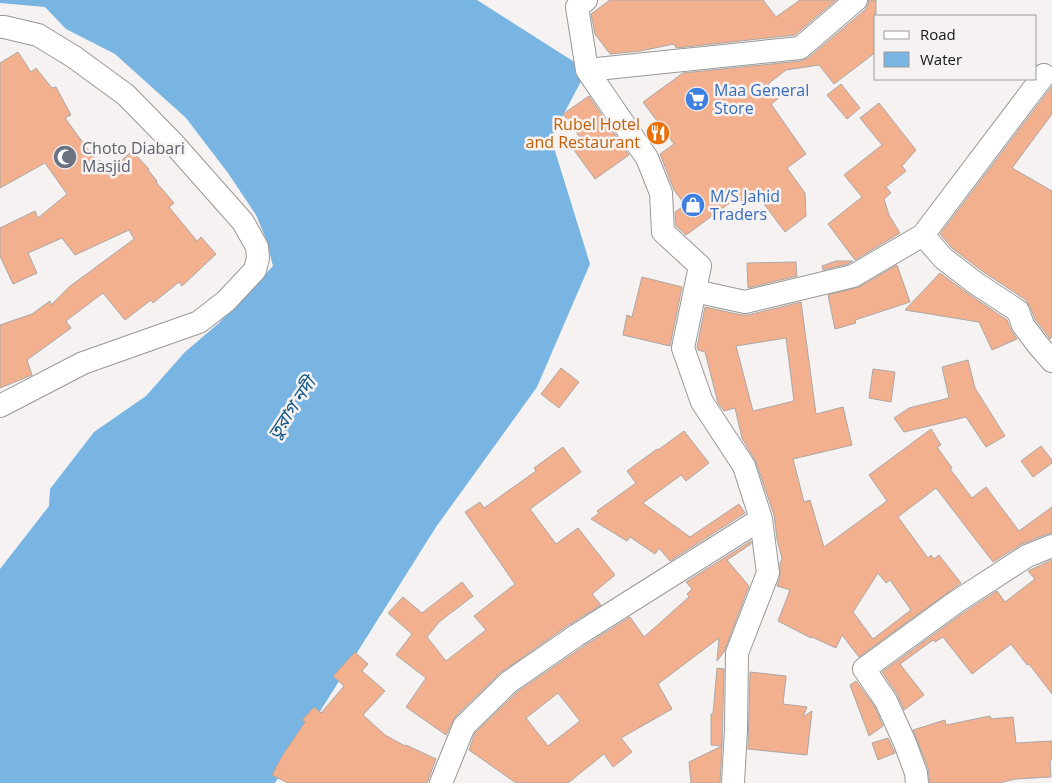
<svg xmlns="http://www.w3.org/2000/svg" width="1052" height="783" font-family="'Open Sans','Noto Sans Bengali',sans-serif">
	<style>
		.water { fill: #79b5e3 }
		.building { fill: #f3b08e; stroke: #aba7a6; fill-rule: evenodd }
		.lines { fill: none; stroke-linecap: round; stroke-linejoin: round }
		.minor-casing { stroke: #9a9795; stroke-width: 24 }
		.minor { stroke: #fff; stroke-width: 22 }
		.labels { text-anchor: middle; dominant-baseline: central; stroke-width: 5; stroke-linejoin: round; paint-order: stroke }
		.shop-label { font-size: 16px; fill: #366cbe; stroke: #f6f2f1; text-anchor: start }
		.food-label { font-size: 16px; fill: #c56008; stroke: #f6f2f1; text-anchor: end }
		.worship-label { font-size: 16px; fill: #5b616d; stroke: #f6f2f1; text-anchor: start }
		.water-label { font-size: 18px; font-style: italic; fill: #135884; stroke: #f6f2f1 }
	</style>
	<rect width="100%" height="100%" fill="#f6f2f1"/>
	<path class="water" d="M0 0H477L587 70 551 138 590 264 537 387 436 527 275 783H0V569L49 506 50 489 94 432 146 396 185 352 219 323 273 266 266 239 256 215 228 173 186 118 115 54 66 29 45 7 0 3Z"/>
	<path class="building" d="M610 0H763L776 17 800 0H836L795 35 676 48 674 44 640 51 610 54 595 34 591 14Z
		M869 0H876V52L834 84 819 65 786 70 768 84 779 98 771 104 806 154 787 168 805 193 806 216 785 232 755 192 742 202 738 197 686 235 676 226 675 212 685 205 674 190 660 154 674 144 643 102 683 73 801 61 808 58 865 10 868 5Z
		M18 52 31 72 36 68 52 88 56 87 71 115 65 118 97 162 100 160 109 172 132 151 149 169 148 170 157 181 156 182 174 203 169 207 197 241 201 237 216 254 182 286 179 282 153 303 151 300 125 320 103 293 66 321 71 328 27 360 32 375 0 388V325L32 314 50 301 51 305 69 287 134 239 129 230 75 255 62 238 28 253 37 273 13 284 0 256V228L35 211 38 218 67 194 45 163 0 188V63Z
		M841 84 860 108 847 119 827 95Z
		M1052 86V114L1012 168 1052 191V336L1050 339 1035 319 1030 307 1026 300 982 271 952 248 940 234Z
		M589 96 629 155 595 179 574 150 584 143 563 114Z
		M879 103 916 150 902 166 906 171 886 187 891 193 884 199 889 215 900 233 855 260 828 224 862 197 844 175 882 145 860 118Z
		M836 261H853L848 264 823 270 822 266Z
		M796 262 797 276 748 288 747 263Z
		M897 265 910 302 855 320 856 323 835 329 828 295 859 287Z
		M940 273 967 293 1007 320 1011 330 1017 339 992 350 979 322 905 310Z
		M642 277 682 287 670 346 623 335 627 315 632 317Z
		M801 302 816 414 843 407 852 445 793 459 804 502 810 500 824 547 887 501 869 475 931 429 941 445 937 447 952 468 950 469 972 498 986 487 1019 531 1052 507V533L1047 534 1022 544 993 562 936 488 898 517 928 558 931 555 934 559 939 555 961 583 859 657 842 635 836 648 812 637 811 638 778 621 790 590 777 586 780 577V563L782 559 777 539 774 515 756 462 742 438 735 408 724 411 718 403 705 352 698 350 697 347 705 307 742 315H748ZM786 338 794 401 753 411 736 346ZM878 573 886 583 890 580 911 610 873 639 853 612Z
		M968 360 975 388 1005 436 986 447 966 417 904 432 894 418 909 408 949 398 942 367Z
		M561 368 579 382 559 408 541 394Z
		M873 369 895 372 891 402 869 398Z
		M684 431 709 463 686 481 681 475 643 503 690 537 739 504 745 513 670 561 659 548 655 554 630 537 627 541 591 519 599 513 597 511 636 483 627 471 657 449 658 450Z
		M1041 446 1052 460V463L1033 477 1021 461Z
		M563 447 581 472 530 509 556 544 578 528 615 575 592 594 601 605 570 624 500 673 455 717 446 735 406 707 426 678 396 655 412 634 388 613 403 597 422 613 462 582 473 596 439 622 427 637 446 661 486 630 474 616 515 584 465 512 480 502 484 508 536 471 534 468Z
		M751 541V544L727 560 749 586 724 652 717 661 719 638 658 684 672 709 621 738 632 752 613 767 604 754 568 783H516L469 750 475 733 517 692 584 646 630 617 644 637 689 597 687 594 692 589 686 582ZM558 693 580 721 548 746 526 718Z
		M1052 560V694L1029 664 1027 665 1011 644 972 674 943 637 935 642 933 640 900 664 924 695 904 710 897 694 882 672 963 613 997 591 1005 602 1035 579 1028 571Z
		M355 652 368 664 362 671 385 691 363 715 385 735 405 746 406 745 436 759 427 783H288L272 775 282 756 305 722 302 720 314 707 321 713 344 686 333 676Z
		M717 668 724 669 722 746 711 745V714H713Z
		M750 672 786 676 783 704 807 707 803 717 812 711 807 755 748 749Z
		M856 681 875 707 883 726 869 736 850 685Z
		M990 716 991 719 1013 717 1016 743 1052 741V760H1050L1051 777 1015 779 999 783H930L928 768 913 730 945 720 946 725Z
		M888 738 895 753 878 760 872 743Z
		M722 746 720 783H691L689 762Z"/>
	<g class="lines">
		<g class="minor-casing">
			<path id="minor" d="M586 0 577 7 587 70
				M0 27H4L38 35 74 57 126 95 173 143 243 222 257 247 258 258 255 270 226 301 199 322 83 363 0 406
				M923 235 943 258 974 282 1018 311 1023 325 1038 345 1052 361
				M695 291 745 302 853 276 923 235 1044 75
				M441 783 464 726 509 682 577 635 761 519
				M733 783 736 730 737 653 768 573 761 519 744 466 702 402 683 348 700 266 663 232 661 193 647 158 587 70 800 48 856 0
				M917 783 916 773 905 743 886 701 864 669 956 602 1027 556 1052 546"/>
		</g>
		<use href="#minor" class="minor"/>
	</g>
	<defs>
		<g id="supermarket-disc" transform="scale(1.25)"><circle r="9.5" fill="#3f7fe0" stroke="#f6f2f1"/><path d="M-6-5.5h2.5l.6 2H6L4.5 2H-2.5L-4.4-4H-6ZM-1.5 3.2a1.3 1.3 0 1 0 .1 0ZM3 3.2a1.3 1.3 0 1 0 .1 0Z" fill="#fff"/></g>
		<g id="restaurant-disc" transform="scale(1.25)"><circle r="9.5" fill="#e8710a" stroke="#f6f2f1"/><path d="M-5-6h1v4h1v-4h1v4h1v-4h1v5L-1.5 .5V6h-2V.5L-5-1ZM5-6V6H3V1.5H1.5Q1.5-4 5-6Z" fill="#fff"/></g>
		<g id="mosque-disc" transform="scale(1.25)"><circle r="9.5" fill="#6b7280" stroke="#f6f2f1"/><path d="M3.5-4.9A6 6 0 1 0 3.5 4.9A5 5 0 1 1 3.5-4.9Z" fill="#fff"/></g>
		<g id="shop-disc" transform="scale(1.25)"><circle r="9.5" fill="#3f7fe0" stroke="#f6f2f1"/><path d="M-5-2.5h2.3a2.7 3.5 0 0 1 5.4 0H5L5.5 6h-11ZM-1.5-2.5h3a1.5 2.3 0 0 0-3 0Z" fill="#fff"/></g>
	</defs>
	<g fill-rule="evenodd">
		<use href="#supermarket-disc" x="697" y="99"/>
		<use href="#restaurant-disc" x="658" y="133"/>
		<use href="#mosque-disc" x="65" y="157"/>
		<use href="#shop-disc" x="693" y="205"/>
	</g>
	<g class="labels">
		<g class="shop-label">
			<text x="714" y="90">Maa General<tspan x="714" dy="18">Store</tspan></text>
			<text x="710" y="196">M/S Jahid<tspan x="710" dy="18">Traders</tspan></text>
		</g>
		<g class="food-label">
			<text x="640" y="124">Rubel Hotel<tspan x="640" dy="18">and Restaurant</tspan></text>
		</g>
		<g class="worship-label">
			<text x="82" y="148">Choto Diabari<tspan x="82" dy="18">Masjid</tspan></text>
		</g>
		<g class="water-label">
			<text transform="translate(291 408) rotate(-56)">তুরাগ নদী</text>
		</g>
	</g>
	<rect x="874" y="15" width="162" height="65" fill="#f6f2f1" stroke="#9c9a99"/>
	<rect x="884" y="31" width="25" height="8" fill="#ffffff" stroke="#9c9a99"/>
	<text x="920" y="40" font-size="15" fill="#161515">Road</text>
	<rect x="884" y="52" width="25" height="15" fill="#79b5e3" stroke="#9c9a99"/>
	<text x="920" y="65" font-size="15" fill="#161515">Water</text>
</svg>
